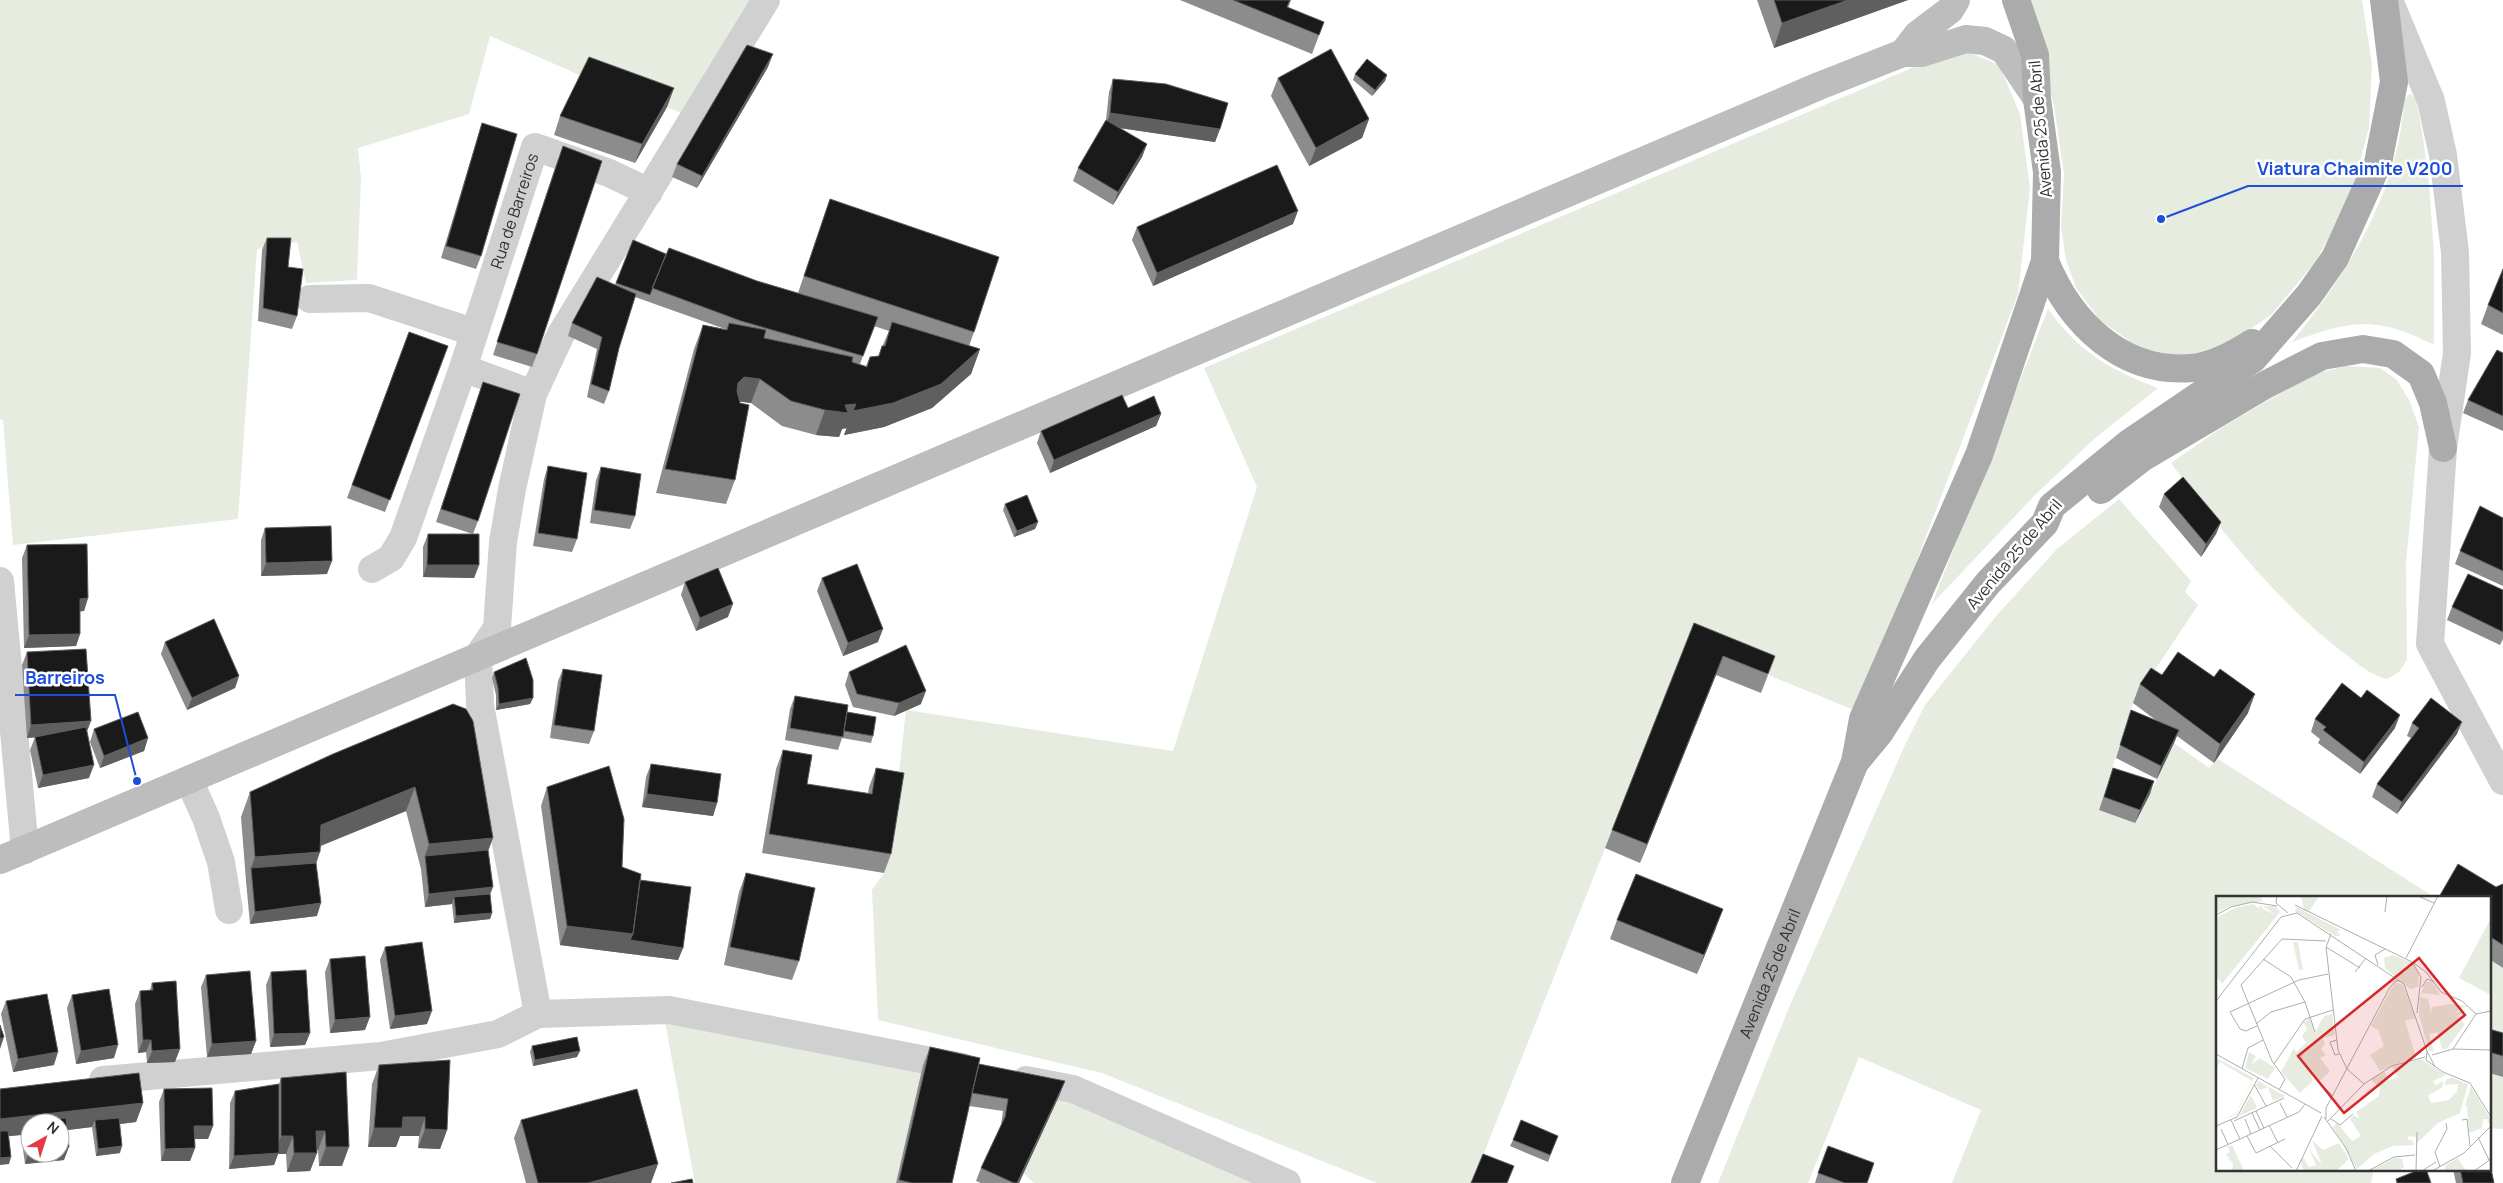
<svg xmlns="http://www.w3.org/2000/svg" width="2503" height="1183" font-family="Manrope,sans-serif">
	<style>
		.green { fill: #e6ecdf }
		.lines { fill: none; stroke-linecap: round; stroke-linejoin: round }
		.street { stroke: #d0d0d0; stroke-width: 28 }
		.secondary { stroke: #bdbdbd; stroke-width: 28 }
		.primary { stroke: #ababab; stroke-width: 28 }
		.wall { fill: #8c8c8c; fill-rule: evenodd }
		.shaded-wall { fill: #5f5f5f }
		.building { fill: #1a1a1a; stroke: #5f5f5f }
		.labels { text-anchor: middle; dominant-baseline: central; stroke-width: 5; stroke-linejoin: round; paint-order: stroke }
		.street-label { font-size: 16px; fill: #333; stroke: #fff }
		.inset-road { fill: none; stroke: #adadad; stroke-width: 1 }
		.view { fill: #d62828; fill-opacity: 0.15; stroke: #d62828; stroke-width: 2.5 }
		.inset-edge { fill: none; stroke: #333; stroke-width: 2.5 }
		.leader { fill: none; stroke: #1d4ed8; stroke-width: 2 }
		.callout-dot { fill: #1d4ed8; stroke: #fff; stroke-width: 2 }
		.callout-label { font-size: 18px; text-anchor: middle; font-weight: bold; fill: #1d4ed8; stroke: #fff; stroke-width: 5; stroke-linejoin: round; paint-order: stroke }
	</style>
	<rect width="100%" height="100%" fill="#fff"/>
	<path class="green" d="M0 0H757L682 113 582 76 490 36 469 114 358 148 361 178 357 280 306 283 297 242 257 249 238 519 13 545 3 420 0 419Z
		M2026 0H2362L2372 64 2369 128 2350 197 2316 261 2271 315 2231 342 2191 358 2139 348 2100 320 2076 288 2066 260 2061 226 2064 174 2054 106Z
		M1959 48 1999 65 2020 114 2030 188 2018 294 1914 568 1854 710 1687 642 1472 1183H1377L1102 1073 878 1020 872 890 884 873 897 791 906 710 1173 751 1257 487 1204 368Z
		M2410 94 2416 99 2423 137 2429 183 2434 255V344C2423 341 2415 335 2405 332 2363 316 2332 327 2292 342 2347 274 2400 190 2404 99Z
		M2048 309C2079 352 2110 370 2158 388L2094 439 2034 496 1932 604Z
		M2346 366 2380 368 2397 380 2410 402 2419 427 2406 563 2407 660 2399 672 2387 679C2370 675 2358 664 2345 654 2277 602 2222 532 2171 463L2224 426 2314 374Z
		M2119 499 2191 581 2185 592 2198 605 2133 703 2099 810 2150 794 2174 743 2209 768 2218 759 2434 897H2217V1169H2374L2371 1183H1952L1981 1110 1859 1057 1808 1183H1718L1788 1010 1905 745 1925 705 1997 615 2057 549Z
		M2489 959 2503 968V1053L2489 1050Z
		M664 1017 923 1065 896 1183H695Z
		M2489 1073 2503 1077V1129L2489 1128Z
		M1060 1094 1261 1183H1034L1023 1173Z"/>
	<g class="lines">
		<g class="street">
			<path d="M2389 0 2431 101 2443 155 2455 252 2457 353 2443 448 2430 644 2503 781"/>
			<path d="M310 299 369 298 473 332"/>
			<path id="s1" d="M533 394 463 368 535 147 609 173 649 192"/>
			<path d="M372 569 391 558 403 538 463 368"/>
			<path d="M0 581 25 850"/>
			<path d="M189 780 206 818 221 862 229 910"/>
			<path d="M538 1014 669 1010 962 1067"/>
			<path d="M103 1080 381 1056 498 1034 538 1014 480 705 478 656 497 628 503 542 512 489 533 394 561 334 766 0"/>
			<path d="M1026 1080 1073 1089 1287 1183"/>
		</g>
		<path class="secondary" d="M1903 53 1917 35 1950 10 1956 0
			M0 860 1819 86 1903 53H1922L1966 39 1985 41 2004 50 2037 99"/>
		<g class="primary">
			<path d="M2045 261C2070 323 2122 374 2192 368 2213 366 2235 354 2252 343"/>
			<path d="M2101 490 2142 458 2265 385 2322 356 2363 349 2393 354 2421 374 2433 403 2443 448"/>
			<path d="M1857 760 1880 732 1927 659 1988 583 2045 523 2052 506 2129 443 2253 359 2309 295 2335 258 2378 163 2394 82 2384 0"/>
			<path id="s2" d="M1685 1183 1855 762 1863 719 1979 455 2045 261 2047 172 2037 99 2035 55 2016 0"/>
		</g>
	</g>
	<path class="wall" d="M1180 0H1291L1288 8 1324 22 1312 54Z
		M1757 0H1908L1774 48Z
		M768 67 697 188 672 177 677 164Z
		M1355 74 1387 75 1385 81 1372 96 1353 80Z
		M1278 78 1369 119 1362 138 1309 166 1271 96Z
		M1113 79 1220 129 1215 142 1120 128 1147 144 1142 157 1113 205 1073 181 1078 168 1106 120 1109 92Z
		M674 88 667 107 635 163 554 135 560 116Z
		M482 123 481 256 476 269 441 258 478 136Z
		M558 159 537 354 532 367 493 355Z
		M830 199 974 332 969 346 980 349 971 374 932 408 884 427 844 435 847 428 842 429 839 437 816 435 782 426 751 403 739 401 735 480 726 504 656 493 694 349 703 325 725 329 635 297 619 348 609 391 604 404 587 397 597 349 568 336 572 323 615 285 633 240 666 254 798 293ZM874 326 889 331 878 356 870 357 866 366 860 364Z
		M1293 224 1153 286 1132 240 1137 227Z
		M267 238 288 267 297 316 292 329 258 321 262 250Z
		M2503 269V335L2481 324 2488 305Z
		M409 332 448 346 385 512 347 498Z
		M2503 353V431L2463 413 2468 400Z
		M483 382 478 521 473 534 479 565 474 578 423 577V547L428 534H473L436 522Z
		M1128 408 1161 414 1156 426 1050 473 1037 443 1041 431Z
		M548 466 577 539 572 552 533 546 544 479Z
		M601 467 635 516 630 529 590 523 596 480Z
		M2164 494 2221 522 2216 534 2201 557 2159 507Z
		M1005 504 1038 522 1035 529 1014 537 1003 510Z
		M2503 518V586L2455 564 2460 551Z
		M265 528 327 574 261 576V540Z
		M27 545 88 598 84 611H80V634L76 646 24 648 22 558Z
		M822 578 878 642 843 656 817 591Z
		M685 582 728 617 696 631 681 595Z
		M2503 590V639L2500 645 2447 620 2452 607Z
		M1694 623 1768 675 1761 693 1716 675 1640 863 1605 848Z
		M165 642 239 676 235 688 187 710 161 654Z
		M27 652 87 731 89 778 38 788 30 750 35 737 27 738 22 665Z
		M563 669 594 731 589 744 550 738 558 681Z
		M494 672 533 698 530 704 496 710V695L492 678Z
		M849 672 921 704 894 716 853 707 845 685Z
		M2162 675 2248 713 2214 763 2177 736 2174 743 2157 779 2116 758 2131 710 2157 721 2133 703 2140 684Z
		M795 696 847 712 873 736 871 743 842 738 838 750 785 740 790 709Z
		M453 704 493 838 488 850 490 894 492 913 490 919 454 923 452 904 425 907 421 869 406 811 321 846 316 863 317 916 250 924 246 881 241 817 250 792Z
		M2315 719 2395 728 2360 774 2318 743 2320 739 2311 732Z
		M2412 723 2457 734 2397 814 2372 797 2377 784 2411 738 2407 736Z
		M94 729 148 738 144 751 100 768 90 742Z
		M783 750 807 784 868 794 869 787 876 768 891 854 884 873 762 853 776 769Z
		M651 764 717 803 713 816 642 807 646 777Z
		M2113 768 2154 781 2150 794 2135 823 2099 810Z
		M547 787 622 867 640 880 683 948 678 960 560 945 541 806Z
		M746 873 799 961 792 980 724 965 739 892Z
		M2503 884V968L2489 959V897L2496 887Z
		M1617 920 1716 928 1697 974 1610 939Z
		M385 947 427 1024 390 1029 380 960Z
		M330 959 365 1030 330 1033 325 972Z
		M271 972 310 1033 305 1045 270 1047 266 985Z
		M206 975 256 1041 251 1054 207 1057 201 987Z
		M152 983 175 1062 147 1063 146 1052 138 1053 135 1004 140 991 150 990Z
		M72 995 114 1058 76 1064 67 1008Z
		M6 1001 54 1065 13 1072 1 1014Z
		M2489 1029 2503 1033V1077L2489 1073Z
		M532 1046 577 1057 533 1066 530 1052Z
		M930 1047 1060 1094 1019 1183H981L976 1181 981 1168 1001 1125 1003 1111 969 1106 952 1183H896L923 1065Z
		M379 1065 447 1130 440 1149 418 1148 419 1136H400L396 1147H368L372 1084Z
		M346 1072 342 1166H319L318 1150H317V1153L310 1171 287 1172 286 1154H278L274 1165 229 1169 230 1103 235 1091 279 1084 281 1078Z
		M0 1089 143 1103 136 1122 120 1124V1153L96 1156 92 1127 67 1130 64 1160 25 1164 21 1135 8 1136 9 1164Z
		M164 1089 213 1126 208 1139H195V1148L190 1161H161L159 1102Z
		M521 1120 651 1183H526L514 1138Z
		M1558 1136 1548 1162 1510 1146 1513 1140Z
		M2453 1169H2489L2494 1183H2456Z
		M1818 1173 1867 1183H1815Z"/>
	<path class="shaded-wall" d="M1848 0H1908L1774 48 1782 23Z
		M773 54 768 67 697 188 702 176Z
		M1387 75 1385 81 1372 96 1375 90Z
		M674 88 667 107 635 163 642 144Z
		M1110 113 1220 129 1215 142 1106 126Z
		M1369 119 1362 138 1309 166 1316 148Z
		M1147 144 1142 157 1113 205 1118 192Z
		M1298 211 1293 224 1153 286 1157 273Z
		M980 349 971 374 932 408 884 427 844 435 853 411Z
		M744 377 760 379 751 403 735 401 738 383Z
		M856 404 847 428 842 429 839 437 816 435 825 410 845 405Z
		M1161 414 1156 426 1050 473 1054 460Z
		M1038 522 1035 529 1014 537 1017 531Z
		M2221 522 2216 534 2201 557 2206 544Z
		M332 561 327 574 261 576 266 563Z
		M427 565H479L474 578 423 577Z
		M88 598 84 611 75 612 80 599Z
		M733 604 728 617 696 631 700 618Z
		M883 629 878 642 843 656 848 643Z
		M80 634 76 646 24 648 29 635Z
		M1723 656 1716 675 1640 863 1647 844Z
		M239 676 235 688 187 710 192 698Z
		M926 691 921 704 894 716 899 703Z
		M2255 694 2248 713 2214 763 2220 744Z
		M533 698 530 704 496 710 499 704Z
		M2400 715 2395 728 2360 774 2364 762Z
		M91 721 86 734 27 738 31 725Z
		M2462 722 2457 734 2397 814 2402 802Z
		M2179 730 2174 743 2157 779 2161 766Z
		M148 738 144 751 100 768 104 756Z
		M94 765 89 778 38 788 43 775Z
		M2154 781 2150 794 2135 823 2140 810Z
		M415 787 406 811 312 849 321 825Z
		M647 794 717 803 713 816 642 807Z
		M493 838 484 862 425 856 429 844Z
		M320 852 312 876 251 868 255 857Z
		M493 887 488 900 454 897 452 904 425 907 429 894Z
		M321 903 317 916 250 924 255 912Z
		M1723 909 1716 928 1697 974 1704 955Z
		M492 913 490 919 454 923 456 916Z
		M567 926 633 934 683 948 678 960 560 945Z
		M432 1011 427 1024 390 1029 395 1016Z
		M370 1017 365 1030 330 1033 335 1020Z
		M310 1033 305 1045 270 1047 274 1034Z
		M4 1037 0 1049V1039Z
		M143 1040H151L146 1052 138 1053Z
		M256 1041 251 1054 207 1057 212 1044Z
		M118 1045 114 1058 76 1064 81 1051Z
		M180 1049 175 1062 147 1063 152 1051Z
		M580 1051 577 1057 533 1066 535 1060Z
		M58 1052 54 1065 13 1072 18 1059Z
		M1065 1081 1060 1094 1019 1183H1017Z
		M143 1103 136 1122 95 1127V1120L92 1127 60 1131 26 1122 21 1135 0 1137V1119Z
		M403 1117H425L419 1136H400L396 1147H368L374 1128Z
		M194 1126H213L208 1139H190Z
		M425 1129 447 1130 440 1149 418 1148Z
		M316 1131H325L318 1150H309Z
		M281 1136H293L286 1154H278L274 1165 229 1169 234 1156 275 1153Z
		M122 1146 120 1153 96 1156 98 1149Z
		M69 1147 64 1160 25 1164 29 1151H30V1153H60V1148Z
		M326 1147H349L342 1166H319Z
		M195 1148 190 1161H161L165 1149Z
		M294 1153H317L310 1171 287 1172Z
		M11 1157 9 1164 0 1165V1158Z
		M658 1164 651 1183H588Z"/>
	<path class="building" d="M1233 0H1290L1287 7 1324 22 1319 35Z
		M1774 0H1848L1782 23Z
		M747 45 773 54 702 176 677 164Z
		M1331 49 1369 119 1316 148 1278 78Z
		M589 57 674 88 642 144 560 116Z
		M1367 59 1387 75 1375 90 1355 74Z
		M1113 79 1166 84 1228 103 1220 129 1110 113Z
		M1106 120 1147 144 1118 192 1078 168Z
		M482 123 517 134 481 256 446 246Z
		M563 146 602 161 537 354 497 342Z
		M1277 165 1298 211 1157 273 1137 227Z
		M830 199 999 257 974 332 804 276Z
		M267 238H291L288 267 303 269 297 316 263 308Z
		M633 240 666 254 650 295 616 283Z
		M669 248 757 281 878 317 863 356 741 321 652 288Z
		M2503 269V313L2488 305Z
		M597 277 636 294 619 348 609 391 591 384 602 337 572 323Z
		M892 322 980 349 941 384 893 403 853 411 856 404 845 405 848 413 825 410 791 401 760 379 744 377 738 383 737 391 740 403 749 405 735 480 665 469 703 325 727 330 729 323 766 330 764 338 853 357 852 362 867 367 870 357 879 356 882 346H885Z
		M409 332 448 346 390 500 352 485Z
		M2497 350 2503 353V416L2468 400Z
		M483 382 520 394 478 521 441 509Z
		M1122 395 1128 408 1154 396 1161 414 1054 460 1041 431Z
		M548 466 587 473 577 539 538 533Z
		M601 467 641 474 635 516 594 510Z
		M2183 477 2221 522 2206 544 2164 494Z
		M1027 495 1038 522 1017 531 1005 504Z
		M2480 506 2503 518V571L2460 551Z
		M331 526 332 561 266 563 265 528Z
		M428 534H479V565H427Z
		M87 544 88 598 80 599V634L29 635 27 545Z
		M857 564 883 629 848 643 822 578Z
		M718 568 733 604 700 618 685 582Z
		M2468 574 2503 590V632L2452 607Z
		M214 619 239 676 192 698 165 642Z
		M1694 623 1775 656 1768 674 1723 656 1647 844 1612 830Z
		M906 645 926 691 899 703 857 694 849 672Z
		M86 649 91 721 31 725 27 652Z
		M2178 652 2214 677 2220 669 2255 694 2220 744 2140 684 2151 668 2162 675Z
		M526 658 533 680V698L499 704 498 688 494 672Z
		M563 669 602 675 594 731 554 725Z
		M2342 683 2361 698 2367 690 2400 715 2364 762 2323 730 2326 727 2315 719Z
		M795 696 848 705 843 737 790 728Z
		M2431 698 2462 722 2402 802 2377 784 2419 728 2412 723Z
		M453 704 466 709 473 721 493 838 429 844 415 787 321 825 320 852 255 857 250 792 333 754Z
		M2131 710 2179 730 2161 766 2120 745Z
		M138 712 148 738 104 756 94 729Z
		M847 712 876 717 873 736 844 731Z
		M86 727 94 765 43 775 35 737Z
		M783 750 812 755 807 784 872 794 876 768 904 773 891 854 769 834Z
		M651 764 721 774 717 803 647 794Z
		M609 766 624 819 622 867 641 874 633 934 567 926 547 787Z
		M2113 768 2154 781 2140 810 2104 797Z
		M488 850 493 887 429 894 425 856Z
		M316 863 321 903 255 912 251 868Z
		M2458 864 2496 887 2503 884V945L2489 936V897H2439Z
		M746 873 815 888 799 961 730 947Z
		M1636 874 1723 909 1704 955 1617 920Z
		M640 880 691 887 683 948 630 940 633 934Z
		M490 894 492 913 456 916 454 897Z
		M422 942 432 1011 395 1016 385 947Z
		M365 956 370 1017 335 1020 330 959Z
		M306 970 310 1033 274 1034 271 972Z
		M250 971 256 1041 212 1044 206 975Z
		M176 981 180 1049 152 1051 151 1040H143L140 991 153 990 152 983Z
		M109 989 118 1045 81 1051 72 995Z
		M47 994 58 1052 18 1059 6 1001Z
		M0 1025 4 1037 0 1039Z
		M2489 1029 2503 1033V1056L2489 1052Z
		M577 1037 580 1051 535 1060 532 1046Z
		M930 1047 980 1058 952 1183H912L899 1180Z
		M450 1060 447 1130 425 1129V1117H403L402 1128H374L379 1065Z
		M979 1064 1065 1081 1017 1183H1014L981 1168 1005 1117 1008 1099 972 1093Z
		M346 1072 349 1147H326L325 1131H316L317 1153H294L293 1136H281V1078Z
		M139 1073 143 1103 0 1119V1089Z
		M279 1084V1153L234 1156 235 1091Z
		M212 1088 213 1126H194L195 1148 165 1149 164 1089Z
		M637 1089 658 1164 588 1183H538L521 1120Z
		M66 1118 69 1147 60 1148V1123H30V1151H29L26 1122Z
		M119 1118 122 1146 98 1149 95 1120Z
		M1521 1120 1558 1136 1550 1155 1513 1140Z
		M0 1131H8L11 1157 0 1158Z
		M1828 1146 1874 1163 1867 1183H1845L1818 1173Z
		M1483 1154 1514 1166 1507 1183H1471Z
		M2489 1159 2494 1183H2463L2460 1169H2489Z
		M2421 1169H2426L2431 1183H2397L2396 1179Z
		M692 1179 693 1183H671Z"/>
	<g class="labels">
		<g class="street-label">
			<text transform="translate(2040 129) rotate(-95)">Avenida 25 de Abril</text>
			<text stroke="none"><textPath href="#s1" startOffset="240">Rua de Barreiros</textPath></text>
			<text transform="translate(2014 554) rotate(-50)">Avenida 25 de Abril</text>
			<text stroke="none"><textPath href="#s2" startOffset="226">Avenida 25 de Abril</textPath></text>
		</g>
	</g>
	<g transform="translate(2216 896)">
		<rect width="275" height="275" fill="#fff"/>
		<path d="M0 0H44L47 5 12 11 0 17ZM85 0H103L93 16 88 14ZM37 8 42 12 45 9 47 13 60 19 47 10H59L64 16 6 88 0 80V22L19 12ZM80 11 125 34 121 35 124 40H119L79 15ZM275 22V99L243 82ZM77 46H82L87 73 83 74ZM177 59 194 66 203 77 202 91 194 93 169 72 168 62ZM179 86 187 89 199 122 189 125 200 161 164 175 154 159 168 150 162 134 155 130ZM210 86H216L224 99 205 97ZM204 101 212 103 215 117 216 111 235 108 251 110 238 117 253 113 241 120 249 128 231 153H226L221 136 213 138 218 155H213L203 119ZM116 118 119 139 107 142 109 147 105 153 110 159 104 162 114 175 104 185 95 179 97 185 84 197 65 176 78 152 80 156 90 147 86 140 91 133 87 126 94 122 99 136 108 120ZM33 156 40 160 35 169 44 162 59 172 52 183 29 172ZM2 163 38 182 20 218 0 227 20 217 36 185 4 166 0 173ZM205 163 230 179 217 185 220 189 227 185 226 192 212 199 215 207 233 204 241 195 242 188 228 189 231 183 236 182 252 188 244 217 222 227 200 248V241L193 240 191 244H196L198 249 177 250 158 258 141 273 117 231 121 227 136 245 145 240 134 223 138 219 144 223 140 216 163 200 164 192 154 183 168 175 173 184 178 183 182 181 176 171ZM42 185 69 200 57 205 52 191 44 194 40 189ZM255 190 275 224 274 229 271 223H267L266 232 253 237 251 210H249ZM35 199 41 212 23 220ZM96 244 107 254 123 247 133 263 120 275H88L84 265 87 261 93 271 100 269 93 253 106 269ZM16 249 28 275H16L17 268 10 258 14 256 12 251ZM179 262 186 263 188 271 182 275H154ZM242 262 250 275H228L230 269Z" fill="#e6ecdf"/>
		<path class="inset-road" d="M61 0 60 7 72 17M202 0 218 7M79 9 196 66 205 81 201 117M169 16 171 0M0 19 15 11 36 6 61 10M110 51 144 72M190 62 222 0M47 63 75 81 89 106 99 136M196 66 210 76 225 96 246 105 260 118 237 153M162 69 159 59 169 53M139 76 150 62M206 91 211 83 218 86M0 105 65 21 81 17 188 88 211 155 210 164 227 176 254 187 275 221M260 118 275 115M40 128 55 116 89 106M41 130 30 135 24 133 14 116 83 84 112 78M121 144 114 146 119 159 123 158M211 155 219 171M0 158 105 217M216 159 237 153 275 154M58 168 89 123 117 114M26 173 32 152 47 144M99 182 117 200M38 188 50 210M148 188 176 170 209 161M63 194 69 183 56 165 25 89 66 43 110 45M64 207 71 221M40 215 48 232M36 217 44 234M108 221 130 252 140 275M29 223 35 238M110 223V212L173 93 179 85H184M115 223 124 229 137 218M15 224 24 243M246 224 251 223 254 250M18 225 68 202M111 226 148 188 131 173 122 154 110 51 115 38M53 229 62 247M0 230 21 221 42 182M5 233 12 248M31 240 40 257 69 243M262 241 273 264M54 250 76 272M0 254 83 216 89 208M224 271 219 256 231 233 230 227M80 275 106 220M152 275 178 261 199 259M200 275 201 236M206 275 220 266M216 275 248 257 275 230M258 275 275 263"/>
		<path class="view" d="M203 62 249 119 128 217 82 160Z"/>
		<rect width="275" height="275" class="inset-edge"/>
	</g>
	<path class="leader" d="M2161 219L2248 186H2463M137 781L115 695H15"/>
	<g class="callout-dot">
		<circle cx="2161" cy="219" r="5"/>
		<circle cx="137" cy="781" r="5"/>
	</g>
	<g class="callout-label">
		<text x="2355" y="175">Viatura Chaimite V200</text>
		<text x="65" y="684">Barreiros</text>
	</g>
	<g transform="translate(45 1138) rotate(39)"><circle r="24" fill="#ffffff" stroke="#adadad"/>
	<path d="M0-4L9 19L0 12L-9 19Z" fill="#e63946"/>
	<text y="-8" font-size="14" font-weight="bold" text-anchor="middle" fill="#333333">N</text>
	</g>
</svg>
